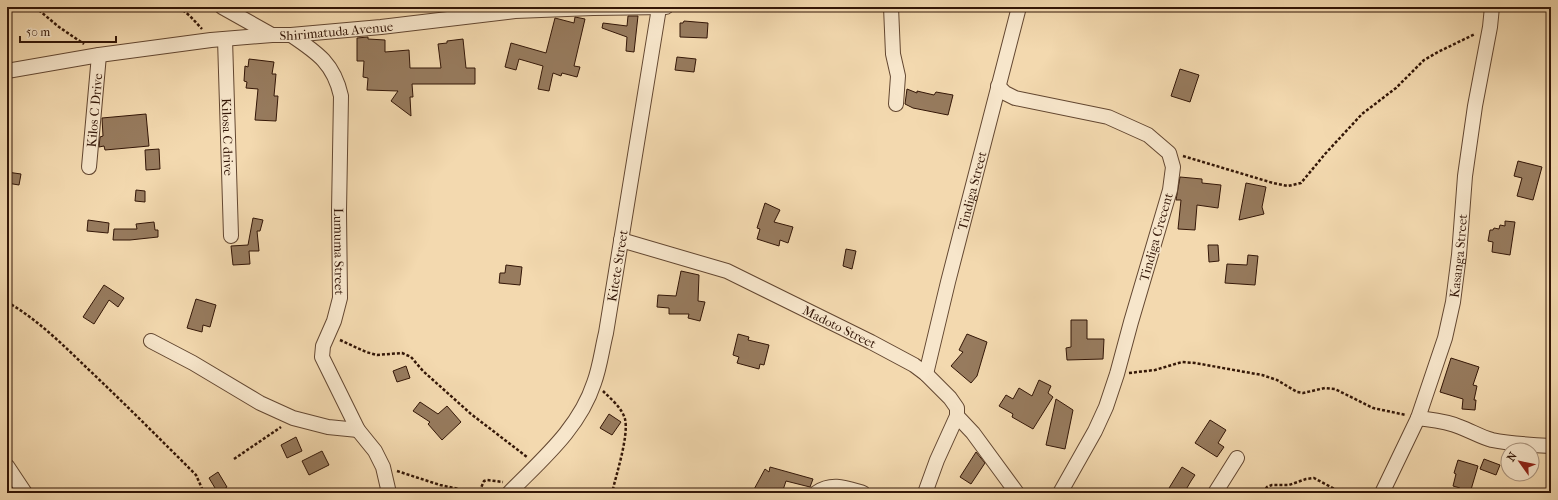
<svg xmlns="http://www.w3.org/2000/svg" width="1558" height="500" font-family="'IM FELL French Canon',serif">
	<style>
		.building { fill: #977b5e; stroke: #331607 }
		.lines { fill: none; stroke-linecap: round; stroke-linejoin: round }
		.minor-casing { stroke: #634731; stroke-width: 16 }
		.path { stroke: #331607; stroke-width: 2.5; stroke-dasharray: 3 2; stroke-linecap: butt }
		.minor { stroke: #f7e6cb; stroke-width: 14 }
		.labels { text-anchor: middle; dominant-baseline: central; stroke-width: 3; stroke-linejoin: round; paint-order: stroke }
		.street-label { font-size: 13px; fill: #331607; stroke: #f7e6cb }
	</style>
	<rect width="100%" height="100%" fill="#f3d9af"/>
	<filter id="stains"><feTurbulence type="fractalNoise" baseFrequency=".005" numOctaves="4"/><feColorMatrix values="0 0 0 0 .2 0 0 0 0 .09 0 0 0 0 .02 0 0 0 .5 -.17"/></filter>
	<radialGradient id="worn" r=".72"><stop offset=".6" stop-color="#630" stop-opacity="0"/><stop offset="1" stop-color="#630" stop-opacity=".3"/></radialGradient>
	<path class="building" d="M628 16H638L634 52 626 51 627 37 602 28 603 23 627 26Z
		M575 17 585 19 574 66 580 67 577 77 562 73 561 76 553 73 549 91 538 89 543 66 519 59 516 70 505 67 511 43 546 53 555 18 574 23Z
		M684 21 708 23 707 38 680 37V23H683Z
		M368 37V39L385 40V52L409 50 410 68H441L438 44 447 43V41L463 39 466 68H475V84H412L413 97H410L411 116 391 101 398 91 367 90 368 78 363 77 364 61H357V38Z
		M677 57 696 59 694 72 675 70Z
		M249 59 274 62 272 74H276L274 96H278L276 121 255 120 258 89 246 88 247 82 244 81 245 66 248 67Z
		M1180 69 1199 75 1190 102 1171 96Z
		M907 89 917 93V91L934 95 936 92 953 95 948 115 913 108 905 104Z
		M146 114 149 146 105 150 104 146 99 147 100 137 103 136 102 118Z
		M159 149 160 169 146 170 145 150Z
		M1518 161 1542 167 1533 200 1517 196 1522 178 1514 176Z
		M7 172 21 174 19 185 7 183Z
		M1180 177 1202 179V183L1221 185 1218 208 1197 205 1195 230 1178 229 1181 200H1176Z
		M1246 183 1266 187 1262 207 1264 214 1239 220Z
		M136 190 145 191V202L135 201Z
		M765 203 780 210 774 222 793 227 788 243 780 240 779 246 757 239 760 229 757 228Z
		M253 218 263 220 260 231H257L259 251H249L250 264 233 265 231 246 248 245Z
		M88 220 109 223 108 233 87 231Z
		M1505 221 1515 222 1510 255 1492 252 1493 242 1488 241 1490 230H1493L1494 228 1499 229 1500 225 1505 226Z
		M154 222 155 230H158V237L130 240H113L114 229H137L136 224Z
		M1208 245H1218L1219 261 1209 262Z
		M846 249 856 251 852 269 843 266Z
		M1248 255 1258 256 1255 285 1225 283 1227 264 1247 265Z
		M506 265 522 267 520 285 499 283 500 273H505Z
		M681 271 699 275 698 301 705 302 700 321 688 318 689 314H669V308L657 307 658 295 676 296Z
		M104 285 124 298 118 307 109 300 94 324 83 317Z
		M196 299 216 305 210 327 203 325 202 332 187 328Z
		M1071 320H1087V339H1104L1103 359 1067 360 1066 348 1071 347Z
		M738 334 749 337 748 340 769 345 764 365 760 364 759 369 737 363 739 357 733 355Z
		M967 334 987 342 977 376 971 383 951 366 963 352 959 350Z
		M1451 358 1479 367 1473 385 1477 386 1474 400H1476L1475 410 1462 409 1463 399 1440 392Z
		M406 366 410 378 397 382 393 371Z
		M1039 380 1051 386 1048 393 1053 397 1033 429 1012 417 1013 414 999 406 1006 395 1013 399 1019 388 1032 396Z
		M1056 399 1073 410 1065 449 1046 445Z
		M420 402 438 414 447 406 461 422 442 440 428 424 430 422 413 411Z
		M609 414 621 422 612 435 600 428Z
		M1210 420 1226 430 1218 443 1224 447 1217 457 1195 443Z
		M296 437 302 451 287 458 281 445Z
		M322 451 329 465 309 475 302 461Z
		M976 452 985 463 971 484 960 477Z
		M1484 459 1500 465 1496 475 1480 469Z
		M1458 460 1478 466 1470 493 1459 491 1460 488 1453 486 1456 474 1454 473Z
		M770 467 813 479 810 487 786 481 782 493H752L765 469 769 472Z
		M1182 467 1195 475 1191 481 1184 493H1166Z
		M218 472 227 487 218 493 209 478Z"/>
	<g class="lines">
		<g class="minor-casing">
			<g id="minor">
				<path d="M222 7 272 35"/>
				<path d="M891 7 893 54 898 76 896 104"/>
				<path id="s1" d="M291 35C318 53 334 64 341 96L339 211 340 298 334 321 323 346 322 357 358 430 375 451 383 467 389 493"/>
				<path id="s2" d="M225 39 231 236"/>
				<path id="s3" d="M7 71 99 55 211 40 272 35H291L381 27 515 11 593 8 666 7"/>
				<path d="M998 86 1005 93 1015 98 1108 117 1148 135 1169 153 1173 167 1170 190 1131 322 1117 374 1106 407 1095 431 1060 493"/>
				<path id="s4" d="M89 167 99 55"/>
				<path id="s5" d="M621 240 727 271 871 342 914 365 926 374 950 398 957 408V416L937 460 925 493"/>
				<path d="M151 341 193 363 260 403 293 418 328 427 358 430"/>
				<path id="s6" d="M926 374 948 282 1019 7"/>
				<path d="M957 416 973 433 1017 493"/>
				<path d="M1418 418C1432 420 1447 421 1460 427 1471 431 1481 437 1492 440 1511 444 1531 445 1551 446"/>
				<path d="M7 466 25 493"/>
				<path id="s7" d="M509 493C541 460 579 429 594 383 600 367 602 349 606 333L659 8"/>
				<path d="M816 493C832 482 846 488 863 493"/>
				<path d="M1215 493 1237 458"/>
				<path id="s8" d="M1382 493 1418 418 1445 338 1453 302 1459 255 1465 176 1475 106 1490 27 1492 7"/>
			</g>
		</g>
		<path class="path" d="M35 7 59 27 84 44
			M179 7 190 16 202 29
			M1183 156 1273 183 1288 186 1301 183 1325 154 1362 114 1396 88 1424 60 1438 52 1475 34
			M7 302C37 319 62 344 87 368 124 403 160 439 196 475L204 493
			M340 340 366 352 377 355 402 353 411 357 423 371 471 414 527 457
			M1129 373 1155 370 1182 362 1195 363 1262 375 1277 380 1297 392 1303 393 1325 388 1335 389 1373 408 1406 415
			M603 391C611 399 622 408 625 419 629 436 616 475 612 493
			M234 459 281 427
			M397 471 440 485 473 492H476L480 490 484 481 487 480 503 482
			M1263 493 1267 487 1272 485H1289L1306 479 1314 478 1342 493"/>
		<use href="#minor" class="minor"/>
	</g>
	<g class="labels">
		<g class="street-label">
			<text stroke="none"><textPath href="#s3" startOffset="332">Shirimatuda Avenue</textPath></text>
			<text stroke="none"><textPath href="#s4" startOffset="57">Kilos C Drive</textPath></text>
			<text stroke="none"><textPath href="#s2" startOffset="98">Kilosa C drive</textPath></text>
			<text stroke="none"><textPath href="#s6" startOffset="189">Tindiga Street</textPath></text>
			<text transform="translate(1156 237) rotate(-74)">Tindiga Crecent</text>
			<text stroke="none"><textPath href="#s1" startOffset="237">Lumuma Street</textPath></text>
			<text stroke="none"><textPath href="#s8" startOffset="251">Kasanga Street</textPath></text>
			<text stroke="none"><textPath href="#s7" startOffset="260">Kitete Street</textPath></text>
			<text stroke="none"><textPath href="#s5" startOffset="236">Madoto Street</textPath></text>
		</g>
	</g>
	<rect width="1558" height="500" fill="none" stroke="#f3d9af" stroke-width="24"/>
	<rect x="8" y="8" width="1542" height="484" fill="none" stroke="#331607" stroke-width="2"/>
	<rect x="12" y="12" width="1534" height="476" fill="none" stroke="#331607"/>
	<g transform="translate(1520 462) rotate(303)"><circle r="19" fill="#f7e6cb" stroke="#a9937d"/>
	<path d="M0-3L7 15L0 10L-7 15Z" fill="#8f2418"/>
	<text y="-6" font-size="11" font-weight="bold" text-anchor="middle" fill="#331607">N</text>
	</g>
	<path d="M20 36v6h96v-6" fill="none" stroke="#331607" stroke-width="2"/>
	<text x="26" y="36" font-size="12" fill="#331607" stroke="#f7e6cb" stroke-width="3" paint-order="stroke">50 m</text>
	<rect width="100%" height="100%" filter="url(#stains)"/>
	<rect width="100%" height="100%" fill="url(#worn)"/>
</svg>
